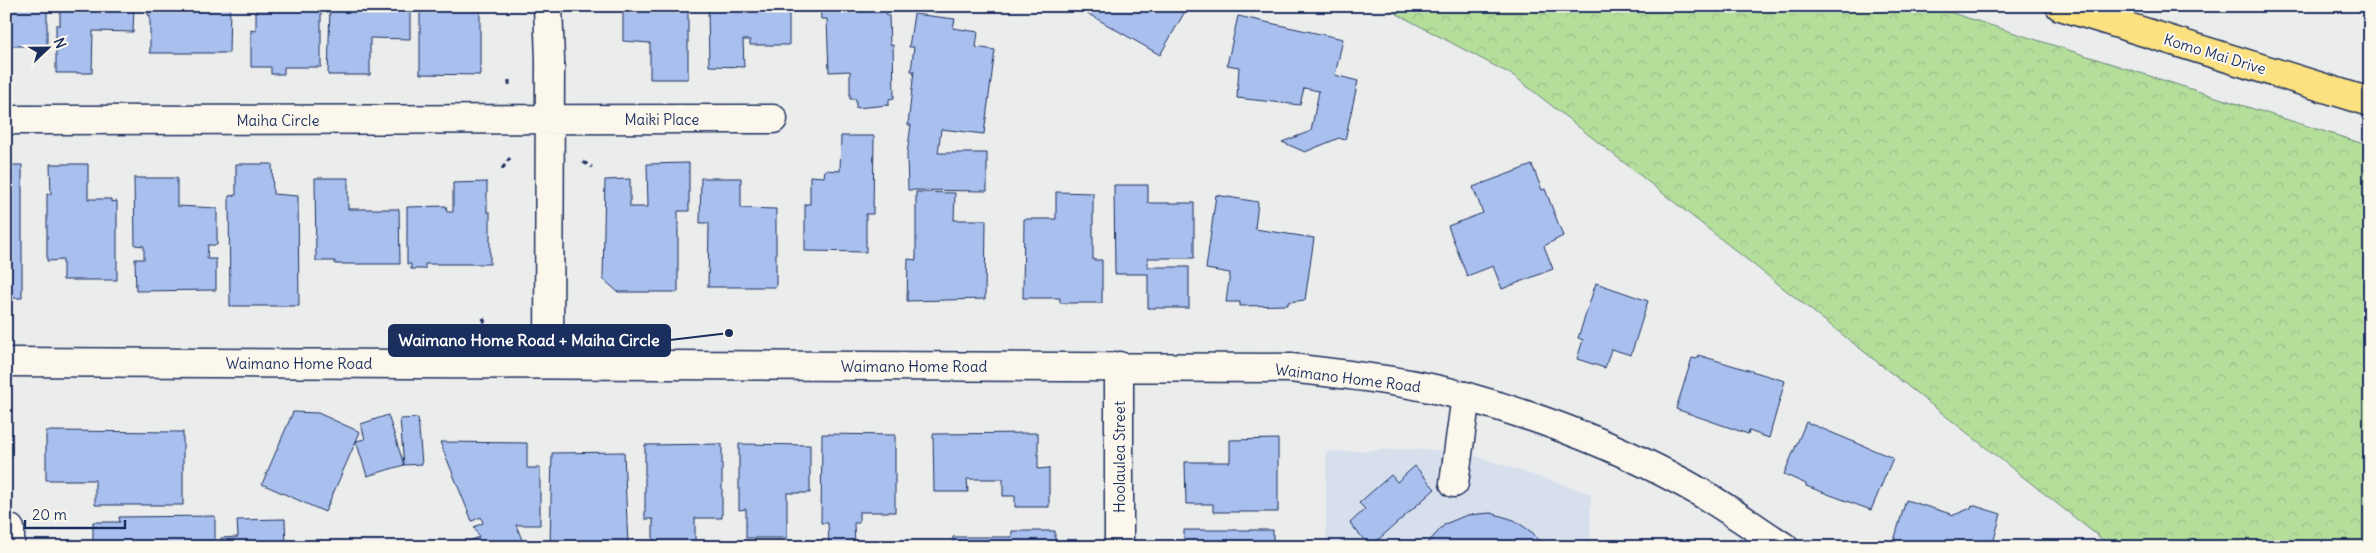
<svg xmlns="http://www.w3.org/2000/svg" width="2376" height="553" font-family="Delius,sans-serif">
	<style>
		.built { fill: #d7dfed }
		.forest { fill: url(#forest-crowns); stroke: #68867c }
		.building { fill: #a9c0ee; stroke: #1b2f5e }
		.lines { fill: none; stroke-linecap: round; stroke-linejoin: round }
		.minor-casing { stroke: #1b2f5e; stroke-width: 31 }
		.major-casing { stroke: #1b2f5e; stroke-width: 31 }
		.path { stroke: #1b2f5e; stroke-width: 3; stroke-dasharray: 5 4; stroke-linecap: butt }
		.minor { stroke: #fbf7ec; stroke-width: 28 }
		.major { stroke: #fbe180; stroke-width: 28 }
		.labels { text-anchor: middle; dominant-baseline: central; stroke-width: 4; stroke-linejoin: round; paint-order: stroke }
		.street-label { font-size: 15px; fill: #1b2f5e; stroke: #fbf7ec }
		.leader { fill: none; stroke: #1b2f5e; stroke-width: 2 }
		.callout-dot { fill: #1b2f5e; stroke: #fbf7ec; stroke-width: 2 }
		.callout { fill: #1b2f5e; stroke: #1b2f5e; stroke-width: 2 }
		.callout-label { font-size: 16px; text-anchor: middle; font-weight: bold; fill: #fff }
	</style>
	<defs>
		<pattern id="forest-crowns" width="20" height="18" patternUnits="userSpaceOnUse" patternTransform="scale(1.25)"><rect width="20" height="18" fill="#b5de9b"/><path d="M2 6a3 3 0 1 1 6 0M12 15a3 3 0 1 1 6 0" fill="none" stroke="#9bbf88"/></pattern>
	</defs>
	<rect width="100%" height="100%" fill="#ebecec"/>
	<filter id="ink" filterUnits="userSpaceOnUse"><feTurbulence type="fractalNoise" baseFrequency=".02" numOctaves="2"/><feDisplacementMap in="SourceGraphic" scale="10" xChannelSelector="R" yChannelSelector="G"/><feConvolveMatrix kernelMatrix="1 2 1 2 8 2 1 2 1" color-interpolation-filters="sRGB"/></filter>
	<g filter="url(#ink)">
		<path class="built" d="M1408 449 1440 450 1479 457 1591 494 1590 547H1326V452Z"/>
		<path class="forest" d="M1382 6H1930L2370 146V547H2112L1514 76Z"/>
		<path class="building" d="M6 6H47V46H8V75H6Z
			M60 6H134L133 32 93 31 92 73H56V25H60Z
			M148 6H230L229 53H150V15H148Z
			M274 6H321V67H284V74H271V67H251V30L256 31V10H274Z
			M330 6H410V39L370 38V75H328Z
			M420 6H480V75L420 74Z
			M623 6H688V79H650V43L623 41Z
			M708 6H789V45H750V40H743L744 67 709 66Z
			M820 6H886L887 16H889L890 45H893L894 98 889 99V105L856 108V99H850V71L829 72 827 19H821Z
			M1079 6H1185L1187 8 1160 55 1078 8Z
			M914 14 955 19 953 28 978 32 976 47 995 50 984 134 941 129 938 153H987V191L908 190 907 154 911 125H908L914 71H911L914 47H909Z
			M1238 16 1343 39 1335 75 1358 81 1345 140 1339 138 1305 152 1282 142 1311 131 1319 91 1304 88 1300 105 1237 98 1239 67 1227 65Z
			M841 136H874L873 214H866V252L805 251V204H810V176L824 177 825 170 840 171Z
			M689 163V211H678V292H618L603 279 605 180 630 179V207H648L647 164Z
			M50 164H88V199H111V202L117 201V280H63V260L47 261V194H51Z
			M236 164H272L273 194 298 196 299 306H230L229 196 236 195Z
			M6 165H22V298H6Z
			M1532 165 1542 190 1545 189 1563 236 1544 246 1553 269 1502 289 1493 266 1467 276 1448 226 1483 213 1473 187Z
			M134 178H177V206L217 208V245H208L207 259H216V290L136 291 135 259H144V246L135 245Z
			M315 178H348V209H399L400 264H335V261H316Z
			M701 178H741V208L776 209V287H708L709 223H700Z
			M487 182V212H490V264H425V269H411V264H407V207L446 206 447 212H453V183Z
			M1114 185H1148V203H1194V258H1148V267H1189V308H1148V274H1115Z
			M916 192 955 193 954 220H986L985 299 907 301 908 259 916 260Z
			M1056 192 1093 193V260H1102V303H1060V298H1023L1024 219H1056Z
			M1216 195 1258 202 1255 229 1314 238 1305 300 1288 302V305L1240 306V302H1226L1230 273 1206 269Z
			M1596 283 1648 301 1631 355 1611 349 1605 368 1577 359 1583 340 1578 338Z
			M1698 355 1785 381 1769 438 1749 431 1748 434 1676 409 1692 358 1697 359Z
			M293 412 318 413 360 432 325 512 262 484Z
			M388 415 404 465 367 476 356 441 365 439 361 424Z
			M418 418 422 464 404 465 400 419Z
			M1806 422 1893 458 1871 510 1806 486V484L1784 474Z
			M46 431 183 432V505H95V480H46Z
			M1038 433V469L1049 468V507H1015V496H1003V479H967L968 492H934L933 434Z
			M822 434 895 435V512H859V523H854L855 547H829L828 523H821Z
			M1278 439V512H1213V504H1186L1185 462H1230V440Z
			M440 442 527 443V468H540V525H516L525 547H469L467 542 479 537 474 527 483 523 481 517 472 521Z
			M722 444V518H695V546H653V519H645V445Z
			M739 444 810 445V493H787V538H746V509L739 510Z
			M624 452 628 545 550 547 552 453Z
			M1415 466 1435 489 1370 547 1350 523 1365 509 1359 503 1391 475 1397 482Z
			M1906 500 1954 515 1971 508 1972 505 2001 514 1992 547H1903L1893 544Z
			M1491 513 1514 520 1533 533 1543 547H1424L1445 524 1467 515Z
			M215 516V547H93V522H120L119 517Z
			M285 519 286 547H221V538L238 537 237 520Z
			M1184 530H1273V547H1184Z
			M1012 531H1055V547H953V537H1012Z"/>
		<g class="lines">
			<g class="minor-casing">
				<path id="minor" d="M548 6 550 60 549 364
					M6 120 773 119
					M6 362 1291 368C1349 375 1410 381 1467 397 1539 417 1611 444 1678 480 1715 499 1749 524 1784 547
					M1454 483 1466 396
					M10 529V547
					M1119 547V366"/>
			</g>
			<g class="major-casing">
				<path id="major" d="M2060 6 2370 102"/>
			</g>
			<path class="path" d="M509 80V89
				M583 162 592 167
				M502 169 510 158
				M483 318 487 327"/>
			<use href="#minor" class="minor"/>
			<use href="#major" class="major"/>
		</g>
	</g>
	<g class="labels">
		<g class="street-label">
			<text transform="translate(2215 54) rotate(17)">Komo Mai Drive</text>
			<text x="662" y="119">Maiki Place</text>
			<text x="278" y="120">Maiha Circle</text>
			<text x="299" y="363">Waimano Home Road</text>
			<text x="914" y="366">Waimano Home Road</text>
			<text transform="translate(1348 378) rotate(7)">Waimano Home Road</text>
			<text transform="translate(1119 457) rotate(-90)">Hoolaulea Street</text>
		</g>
	</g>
	<path class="leader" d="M729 333L670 340"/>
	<circle class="callout-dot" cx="729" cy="333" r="5"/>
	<rect class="callout" x="389" y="325" width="281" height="31" rx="5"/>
	<g class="callout-label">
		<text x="529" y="346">Waimano Home Road + Maiha Circle</text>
	</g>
	<rect width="2376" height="553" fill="none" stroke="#fbf7ec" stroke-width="25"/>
	<rect x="12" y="12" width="2351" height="528" fill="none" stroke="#1b2f5e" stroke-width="2" filter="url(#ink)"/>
	<g transform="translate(48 48) rotate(68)" stroke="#fbf7ec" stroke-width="4" paint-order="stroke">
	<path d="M0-4L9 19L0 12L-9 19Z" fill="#1b2f5e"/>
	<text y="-8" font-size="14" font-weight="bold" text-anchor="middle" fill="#1b2f5e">N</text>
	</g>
	<path d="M25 520v8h100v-8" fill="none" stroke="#1b2f5e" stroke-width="2.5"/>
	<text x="32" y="520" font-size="15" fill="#1b2f5e" stroke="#fbf7ec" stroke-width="4" paint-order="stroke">20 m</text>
</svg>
